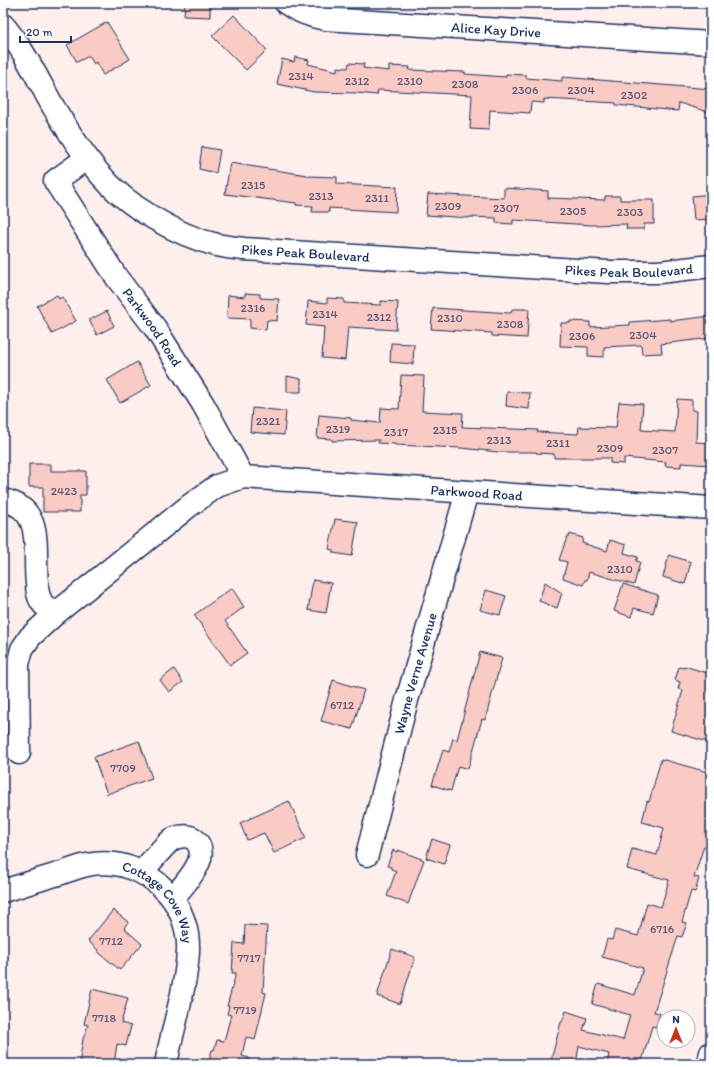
<svg xmlns="http://www.w3.org/2000/svg" width="714" height="1067" font-family="Itim,sans-serif">
	<style>
		.building { fill: #facac4; stroke: #1b2f5e }
		.lines { fill: none; stroke-linecap: round; stroke-linejoin: round }
		.minor-casing { stroke: #1b2f5e; stroke-width: 25 }
		.minor { stroke: #fff; stroke-width: 22 }
		.labels { text-anchor: middle; dominant-baseline: central; stroke-width: 3; stroke-linejoin: round; paint-order: stroke }
		.number-label { font-size: 12px; fill: #535678 }
		.street-label { font-size: 14px; fill: #1b2f5e; stroke: #fff }
	</style>
	<rect width="100%" height="100%" fill="#feefed"/>
	<filter id="ink" filterUnits="userSpaceOnUse"><feTurbulence type="fractalNoise" baseFrequency=".025" numOctaves="2"/><feDisplacementMap in="SourceGraphic" scale="8" xChannelSelector="R" yChannelSelector="G"/><feConvolveMatrix kernelMatrix="1 2 1 2 8 2 1 2 1" color-interpolation-filters="sRGB"/></filter>
	<g filter="url(#ink)">
		<path class="building" d="M185 3H210V17L184 16Z
			M234 15 267 50 246 70 212 36Z
			M107 22 130 59 103 75 96 62 94 64 89 56 77 62 67 45Z
			M295 57 309 60 308 64 337 71V67L348 68 349 63 364 64 363 68 389 71V66L410 67 409 70 465 72V74L506 77V74L526 75V78L562 81V77L711 89V113L679 103 678 111 616 105V103L544 99V103L531 102 530 113 490 110 489 130 470 129 472 95 378 90 377 95 357 93 314 92 277 84 282 59 294 62Z
			M202 147 220 150 216 173 199 169Z
			M230 163 307 175V176L337 177V184L397 187 396 212 329 208V212H312L313 206 296 205V203L225 194Z
			M504 188 548 191V198L605 200V196H620V200H654V224H644V229H626L627 224 591 225 513 220V224L496 223V218L469 217V218L426 215 428 194 504 198Z
			M711 194V219L694 220 692 196Z
			M245 293 260 294V298L279 299 277 321 267 320 266 330 250 328V319L227 318 228 295 245 297Z
			M57 295 59 299 62 297 76 321 52 334 37 306Z
			M327 298 344 299V303L381 305V301L398 302 396 330 348 327 345 360 322 358 324 327 306 325 308 301 327 303Z
			M433 308 511 313 512 309H529L527 338 492 336V333L431 329Z
			M107 311 114 326 97 335 89 320Z
			M711 316V338L661 344 662 353 642 354 641 345 604 347V357L588 356V347L560 346 561 323H570V321L590 322V327L630 325V322L670 319V321Z
			M391 343 414 344 413 364 390 362Z
			M137 362 151 385 120 403 107 380Z
			M401 375 424 376 422 411 463 413 462 427 538 430 537 432 578 434 579 427 616 428 619 402 643 404 641 430 675 432 677 399 692 400V410L697 411 696 442 711 443V465L681 463V467L665 466 666 462 624 458V464L610 463V458H554V454L536 453V452H498L461 448 395 445V444L378 443 379 440 332 441V439L317 438 319 415 351 418V420L380 423 381 408 399 409Z
			M287 376 301 379V392H287Z
			M507 392 530 393 529 409 506 406Z
			M252 408 286 411 284 435 250 432Z
			M29 464H51V471H86V495H80V512H43V487H29Z
			M335 519 358 522 352 556 333 553V550L329 549Z
			M570 534 583 538 582 543 607 551 610 540 626 545 624 553 638 557 636 561 640 562 634 585 589 572 587 580H585L583 585 563 578 567 562 559 560 567 537H569Z
			M669 555 691 562 685 584 663 577Z
			M313 580 331 583 326 613 308 610Z
			M545 582 562 593 557 608 539 601Z
			M623 584 658 595 653 613 634 608 631 617 614 611Z
			M232 588 244 607 225 621 247 653 230 665 194 615Z
			M486 590 506 596 500 615 480 610Z
			M480 652 502 658 485 720 482 719 468 769 458 766 451 791 432 785 443 750 449 752 453 738 457 740Z
			M684 666 711 674V743L671 731 683 690 678 689 680 682 675 680 679 667 684 668Z
			M174 669 183 682 169 692 160 680Z
			M333 680 364 690 352 729 321 721Z
			M139 741 152 778 107 794 94 757Z
			M661 759 711 773V834L707 846H704L694 877 699 878 695 892 691 891 682 922 687 923 682 937 678 936 654 1012 660 1013 656 1027 652 1026 641 1064H607L609 1054 579 1046 576 1064H550L561 1022H562L566 1011 587 1018 583 1030 623 1040 630 1015 592 1004 598 984 635 995 643 968 602 957 607 939 612 940 615 930 638 936 647 903 661 907 669 880 627 869 632 849 657 855 664 828 642 822 647 801 649 802Z
			M289 801 306 838 274 853 264 833 247 840 240 823Z
			M432 839 450 845 444 864 426 858Z
			M393 850 397 852 398 850 424 860 408 904 387 896 396 871 391 869V867L387 866Z
			M113 910 128 922 124 928 142 944 120 970 97 951 98 950 88 941Z
			M245 925 267 926 263 992 266 993 255 1040 246 1037 242 1056 249 1058V1064H208L212 1050H214L217 1040 224 1041 231 1015 227 1014 229 1006H227L236 973H232L234 943 244 944Z
			M392 949 415 957 400 1004 377 996Z
			M92 989 128 998 121 1023 131 1026 126 1046 117 1044 114 1064H79L83 1039 88 1025 84 1024Z"/>
		<g class="lines">
			<g class="minor-casing">
				<g id="minor">
					<path id="s1" d="M286 3C298 12 310 16 325 19L711 43"/>
					<path id="s2" d="M3 25C24 49 38 80 54 108 68 131 82 153 99 173 126 206 176 235 217 245 226 247 235 248 244 249L608 272H659L711 266"/>
					<path id="s3" d="M87 158 55 181 117 278 155 328 203 404 243 477"/>
					<path d="M3 500C46 509 33 551 37 583 37 589 38 596 41 601 43 606 50 610 55 614"/>
					<path id="s4" d="M19 753 18 664 22 649 30 637 55 614 189 506 217 486 243 477 711 508"/>
					<path id="s5" d="M367 855 407 700 467 492"/>
					<path d="M142 872C148 865 167 842 173 839 179 836 188 835 194 839 214 856 184 884 173 898"/>
					<path id="s6" d="M3 891C20 886 38 880 55 875 66 872 77 867 87 865 118 859 146 870 167 892 181 907 189 930 188 951 186 989 173 1026 166 1064"/>
					<path d="M708 1064 711 1053"/>
				</g>
			</g>
			<use href="#minor" class="minor"/>
		</g>
	</g>
	<g class="labels">
		<g class="number-label">
			<text x="301" y="76">2314</text>
			<text x="357" y="81">2312</text>
			<text x="410" y="81">2310</text>
			<text x="465" y="84">2308</text>
			<text x="525" y="90">2306</text>
			<text x="581" y="90">2304</text>
			<text x="634" y="95">2302</text>
			<text x="253" y="185">2315</text>
			<text x="321" y="196">2313</text>
			<text x="377" y="198">2311</text>
			<text x="448" y="206">2309</text>
			<text x="506" y="208">2307</text>
			<text x="573" y="211">2305</text>
			<text x="630" y="212">2303</text>
			<text x="253" y="308">2316</text>
			<text x="325" y="314">2314</text>
			<text x="379" y="317">2312</text>
			<text x="450" y="318">2310</text>
			<text x="510" y="324">2308</text>
			<text x="643" y="335">2304</text>
			<text x="582" y="336">2306</text>
			<text x="268" y="421">2321</text>
			<text x="338" y="429">2319</text>
			<text x="445" y="430">2315</text>
			<text x="396" y="432">2317</text>
			<text x="499" y="440">2313</text>
			<text x="558" y="443">2311</text>
			<text x="610" y="448">2309</text>
			<text x="665" y="450">2307</text>
			<text x="64" y="491">2423</text>
			<text x="620" y="569">2310</text>
			<text x="342" y="705">6712</text>
			<text x="123" y="768">7709</text>
			<text x="662" y="929">6716</text>
			<text x="111" y="941">7712</text>
			<text x="249" y="958">7717</text>
			<text x="245" y="1010">7719</text>
			<text x="104" y="1018">7718</text>
		</g>
		<g class="street-label">
			<text stroke="none"><textPath href="#s1" startOffset="214">Alice Kay Drive</textPath></text>
			<text stroke="none"><textPath href="#s2" startOffset="406">Pikes Peak Boulevard</textPath></text>
			<text stroke="none"><textPath href="#s2" startOffset="730">Pikes Peak Boulevard</textPath></text>
			<text stroke="none"><textPath href="#s3" startOffset="215">Parkwood Road</textPath></text>
			<text stroke="none"><textPath href="#s4" startOffset="621">Parkwood Road</textPath></text>
			<text stroke="none"><textPath href="#s5" startOffset="188">Wayne Verne Avenue</textPath></text>
			<text stroke="none"><textPath href="#s6" startOffset="178">Cottage Cove Way</textPath></text>
		</g>
	</g>
	<rect width="714" height="1067" fill="none" stroke="#fff" stroke-width="16"/>
	<rect x="8" y="8" width="698" height="1051" fill="none" stroke="#1b2f5e" stroke-width="1.5" filter="url(#ink)"/>
	<g transform="translate(676 1029)"><circle r="19" fill="#ffffff" stroke="#a4acbf"/>
	<path d="M0-3L7 15L0 10L-7 15Z" fill="#c8321e"/>
	<text y="-6" font-size="11" font-weight="bold" text-anchor="middle" fill="#1b2f5e">N</text>
	</g>
	<path d="M20 36v6h51v-6" fill="none" stroke="#1b2f5e" stroke-width="2"/>
	<text x="26" y="36" font-size="12" fill="#1b2f5e" stroke="#ffffff" stroke-width="3" paint-order="stroke">20 m</text>
</svg>
